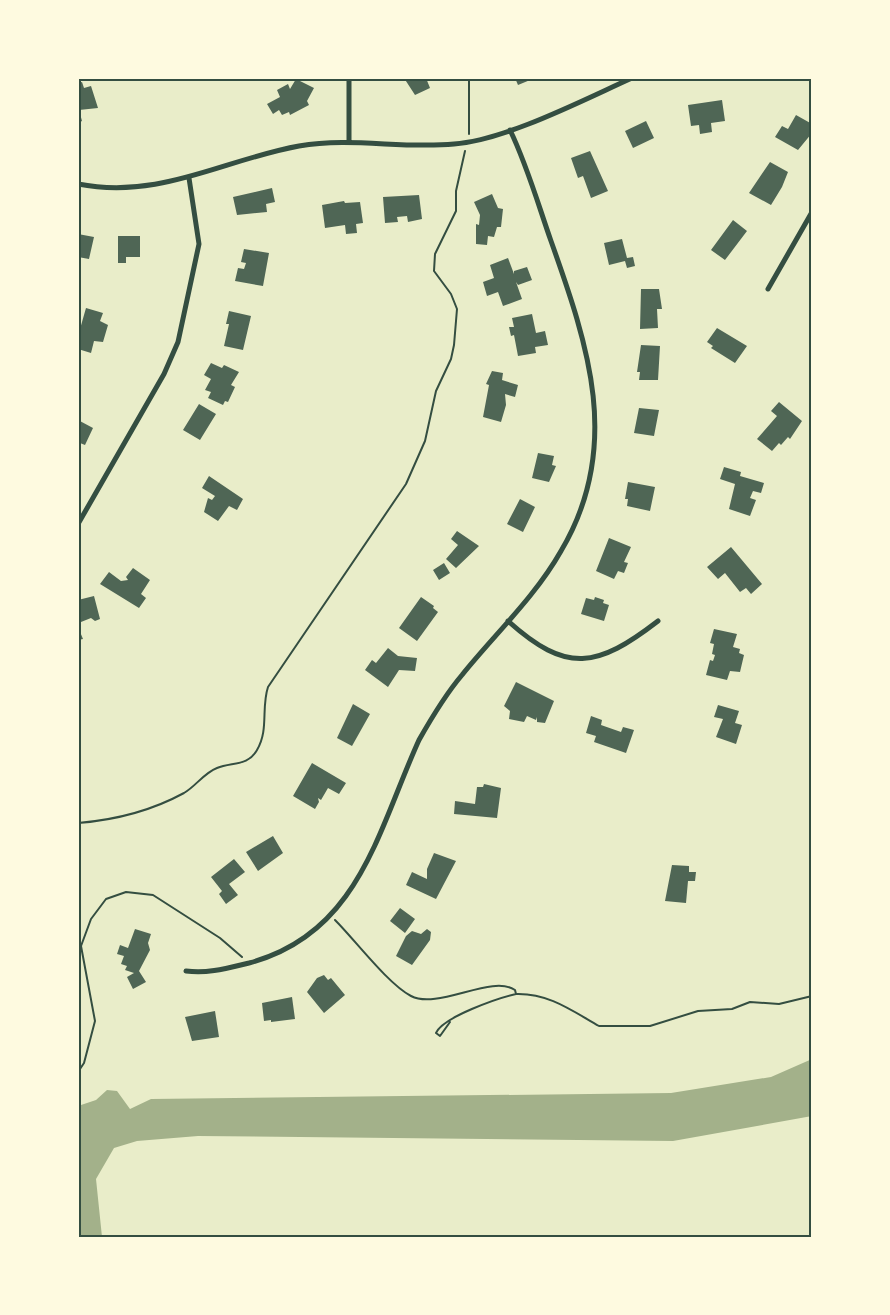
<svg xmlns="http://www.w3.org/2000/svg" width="890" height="1315" font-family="'Titillium Web',sans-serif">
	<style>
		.water { fill: #a3b18a }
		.building { fill: #4f6655 }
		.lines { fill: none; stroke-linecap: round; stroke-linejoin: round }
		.path { stroke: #344e41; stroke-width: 2 }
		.minor { stroke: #344e41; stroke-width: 5 }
		.neatline { fill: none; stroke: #344e41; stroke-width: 2 }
	</style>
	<rect width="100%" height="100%" fill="#e9edc9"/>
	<path class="water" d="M812 1059V1116L673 1141 198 1136 137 1141 114 1148 96 1179 102 1237H78V1106L96 1100 107 1090 117 1091 130 1109 151 1099 671 1093 771 1077Z"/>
	<path class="building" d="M404 78H426L430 88 415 95Z
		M515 78H535L518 85Z
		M296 79 314 88 307 101 309 105 290 115 289 112 282 115 279 110 273 114 267 104 280 97 277 90 288 84 290 89Z
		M82 82 84 88 91 86 98 108 79 110 82 121 78 123V83Z
		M722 100 725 121 711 123 712 132 700 134 699 125 691 126 688 105Z
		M796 115 812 124 809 130 812 133 798 150 775 137 782 126 788 129Z
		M646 121 654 138 633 148 625 131Z
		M590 151 608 191 591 198 583 176 578 178 571 158Z
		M770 162 788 172 782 187 771 205 749 193Z
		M272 188 275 202 266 204 267 212 237 215 233 197Z
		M492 194 498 208 503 209 501 227H497L494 237 488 236 487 245 476 244V224L479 225 480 215 474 202Z
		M419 195 422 219 408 222 407 216 397 217 398 222 385 223 383 197Z
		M344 201 345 203 360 202 363 223 356 224 357 233 346 234 345 225 325 228 322 205Z
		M733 220 747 231 725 260 711 250Z
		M78 234 94 237 89 259 78 257Z
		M118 236H140V257H126V263H118Z
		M622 239 627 258 633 257 635 266 627 268 625 261 609 265 604 243Z
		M244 249 269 253 263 286 235 281 238 268 244 269 246 263 241 262Z
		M508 258 514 274V271L527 267 532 280 518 285 516 282 522 299 503 306 498 292 487 296 483 282 494 278 490 265Z
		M641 289H659L662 309H657L658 328 640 329Z
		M86 308 103 313 100 321 108 325 103 342 94 341 91 353 78 349V336Z
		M229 311 251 316 243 350 224 346 229 324H226Z
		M532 314 536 333 545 331 548 345 535 347 536 353 518 356 514 335 511 336 509 327H514L512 318Z
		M717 328 747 346 735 363 711 348 713 346 707 342Z
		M641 345 660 346 658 380H639L640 372H637Z
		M211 363 222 368 224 365 239 372 231 385 235 387 228 402 225 401 223 405 208 398 211 392 205 390 211 379 204 375Z
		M492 371 503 373 502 380 518 385 515 397 505 394 506 405 501 422 483 417 489 385 486 384Z
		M779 402 802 421 790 439 788 437 781 445 779 443 772 451 757 439 777 416 771 411Z
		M199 404 216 414 200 440 183 430Z
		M639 408 659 410 654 436 634 433Z
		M78 420 93 428 85 445 80 443 78 447Z
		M538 453 554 456 552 465 556 466 549 482 532 478Z
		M724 467 741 472 740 476 764 483 761 493 753 491 750 498 756 500 750 516 729 509 735 484 720 479Z
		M209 476 243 499 237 510 229 506 218 521 204 512 208 498 212 500 215 496 202 488Z
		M628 482 655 487 650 511 627 506 628 499H625Z
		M520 499 535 507 523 532 507 524Z
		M457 531 479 546 456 568 446 559 458 545 451 539Z
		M609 538 631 547 624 562 628 563 624 573 618 571 614 579 596 571Z
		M731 547 762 584 751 594 746 588 740 592 725 573 718 579 707 567Z
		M444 563 450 573 439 580 433 570Z
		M133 568 150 580 141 594 146 598 139 608 100 584 109 572 121 581 128 580 126 577Z
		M94 596 100 619 95 621 91 618 81 622 78 627 83 639 78 640V600Z
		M421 597 434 606 433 608 438 612 417 641 399 628Z
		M595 597 604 600 603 603 609 605 604 621 581 614 586 598 594 600Z
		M714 629 737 634 733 647 740 649 739 653 744 655 740 672 730 671 727 680 706 675 710 660 713 661 715 655 712 654 714 644 710 643Z
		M388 648 398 656 417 658 415 671 399 670 388 687 365 670 372 660 376 663Z
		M516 682 554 701 545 723 537 722V717L536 720 527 716 524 722 509 719 510 711 504 706Z
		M353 704 370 714 352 746 337 738Z
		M718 705 739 711 735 723 742 725 736 744 716 737 723 719 714 717Z
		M591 716 602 720 601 725 621 732 623 727 634 730 626 753 594 742 596 736 586 733Z
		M312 763 346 783 339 794 328 788 321 800 318 798 319 802 315 809 293 796Z
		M484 784 501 788 497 818 454 814 455 801 475 804 477 787H483Z
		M273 836 283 853 258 871 246 852Z
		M434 853 456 861 436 899 406 885 412 872 427 879V869Z
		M234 859 245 872 229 884 238 895 226 904 219 894 222 891 211 877Z
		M672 865 689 866V872H696L695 881H688L686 903 665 901Z
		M400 908 415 919 405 933 390 921Z
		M135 929 151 934 148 943 150 950 139 971 146 982 133 989 127 977 134 973 125 970 127 966 121 964 124 956 117 954 120 945 128 948Z
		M427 929 431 932 430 940 412 965 396 956 406 936 412 931 421 934Z
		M324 975 328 980 331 978 345 995 324 1013 307 992 317 978Z
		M292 997 295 1019 271 1022V1020L264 1021 262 1003Z
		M215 1011 219 1037 192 1041 185 1017Z"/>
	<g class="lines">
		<path class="path" d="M469 134V78
			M78 823C115 820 151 811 184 793 196 786 204 773 217 768 233 762 248 766 257 750 269 730 261 708 268 687L406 484 425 441 436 391 451 359 454 345 457 309 451 294 434 271 435 254 456 211V191L465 151
			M335 920C355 940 388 984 411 996 438 1010 492 974 515 990L516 994C498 998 443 1017 436 1033L440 1036 450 1022
			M516 994C548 993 571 1010 599 1026H650L698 1011 732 1009 750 1002 779 1004 812 996
			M78 1072 84 1063 95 1021 81 946 91 919 106 899 126 892 153 895 220 938 242 957"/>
		<path class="minor" d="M349 78V142
			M78 184C160 200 222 160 299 146 351 137 402 149 454 144 506 140 583 100 632 78
			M768 289 812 212
			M78 524 164 374 178 342 199 244 189 178
			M508 621C567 674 597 668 658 621
			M186 971C208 974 228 968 249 963 359 934 378 830 419 740 432 717 445 695 462 675 495 634 535 597 561 551 623 447 588 345 551 241 538 204 527 165 510 130"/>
	</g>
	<rect width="890" height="1315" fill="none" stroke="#fefae0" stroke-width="159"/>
	<rect x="80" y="80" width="730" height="1156" class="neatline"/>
</svg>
